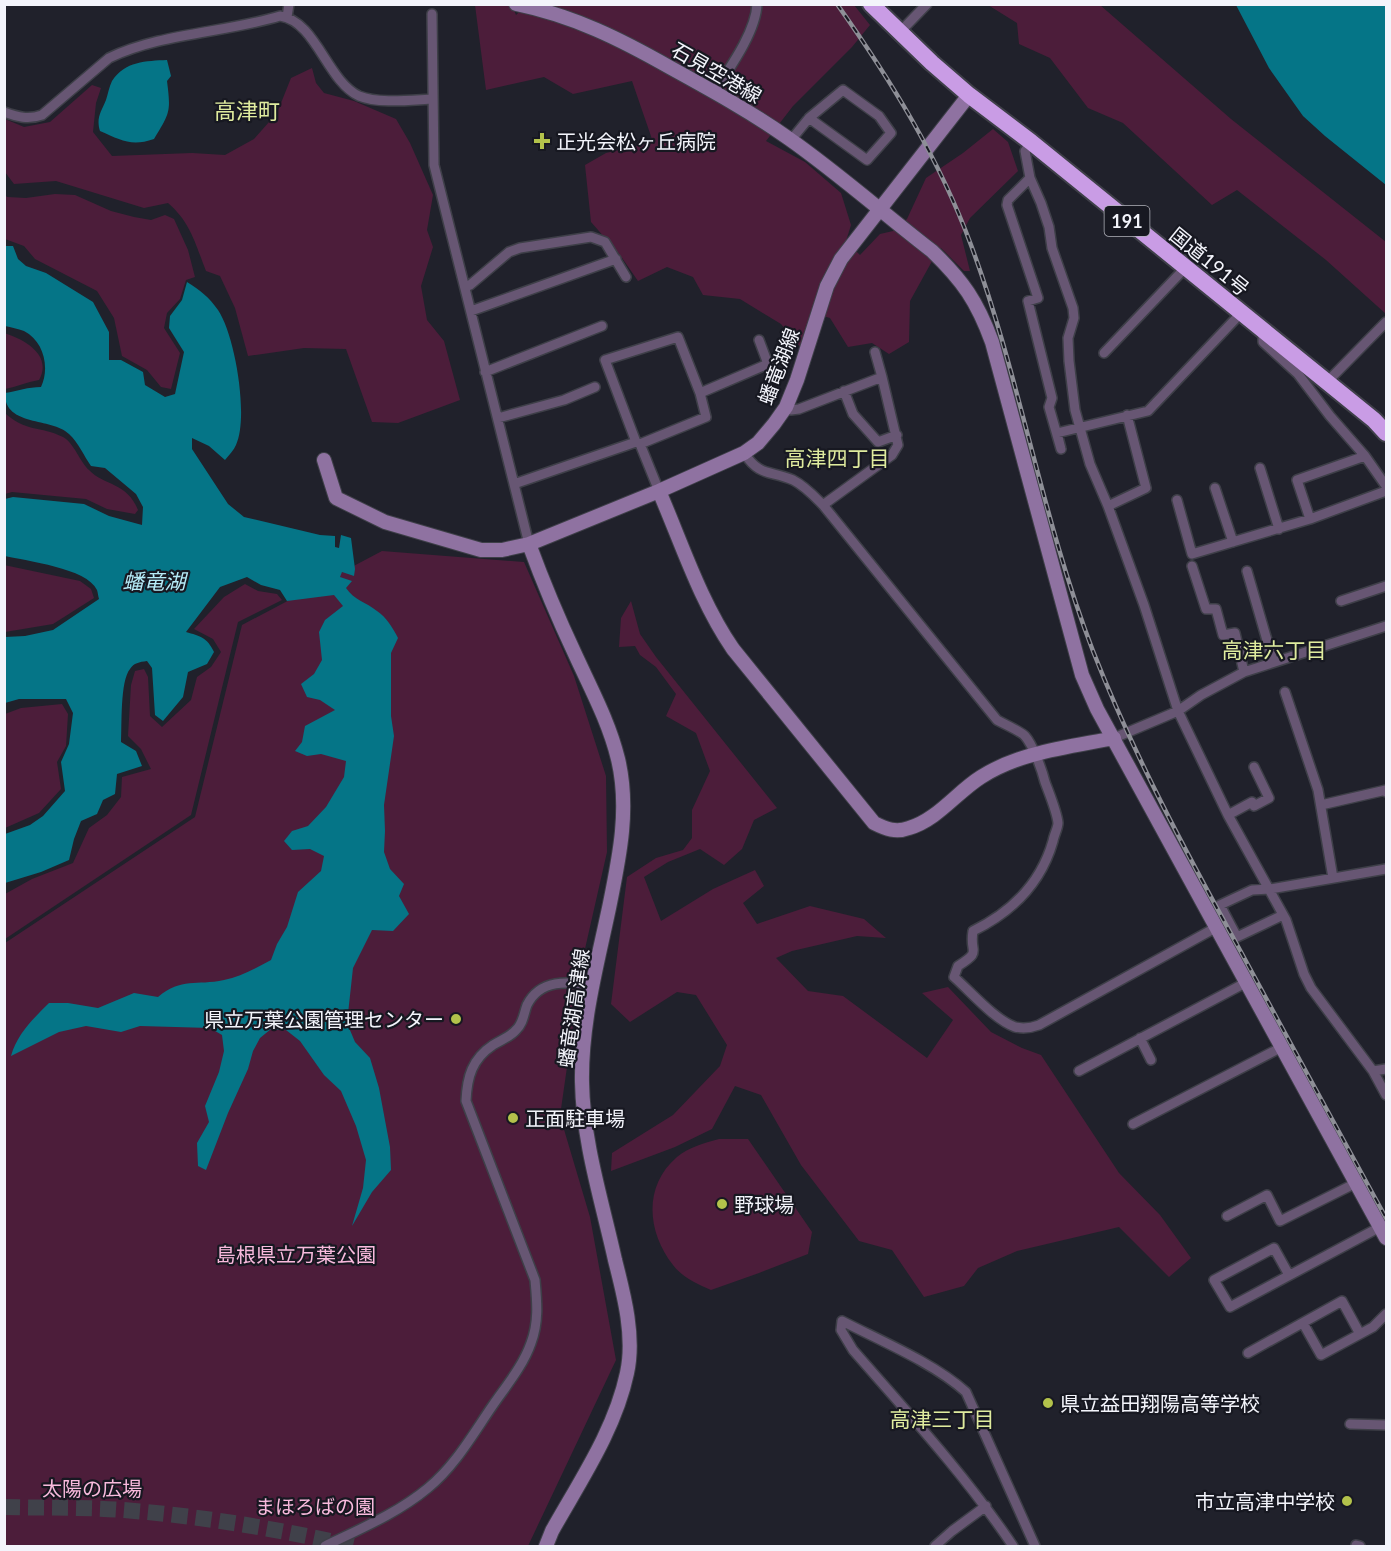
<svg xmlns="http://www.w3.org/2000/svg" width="1391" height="1551" font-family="Lato,'Noto Sans JP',sans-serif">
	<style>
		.green { fill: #4c1d3a }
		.water { fill: #057587 }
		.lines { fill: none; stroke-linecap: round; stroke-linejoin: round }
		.highway-tunnel { stroke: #40414a; stroke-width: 16; stroke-dasharray: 16 8; stroke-linecap: butt }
		.street-casing { stroke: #3e3f48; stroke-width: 12 }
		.secondary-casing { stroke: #3e3f48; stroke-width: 16 }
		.highway-casing { stroke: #3e3f48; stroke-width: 20 }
		.street { stroke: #675673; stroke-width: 9 }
		.secondary { stroke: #8f72a1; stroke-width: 14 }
		.highway { stroke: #c99ce5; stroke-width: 16 }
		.rail-casing { stroke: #8e8f97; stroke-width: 4.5 }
		.rail { stroke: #171821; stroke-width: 2; stroke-dasharray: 7; stroke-linecap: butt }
		.poi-dot { fill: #b3c24b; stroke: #171821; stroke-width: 2 }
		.labels { text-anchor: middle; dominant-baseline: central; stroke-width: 4.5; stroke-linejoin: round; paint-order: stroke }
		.shield { fill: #171821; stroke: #b1b2ba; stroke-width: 1.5 }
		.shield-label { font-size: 18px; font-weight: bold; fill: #f3f4fb }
		.street-label { font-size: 20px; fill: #f3f4fb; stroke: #171821 }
		.poi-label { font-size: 20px; fill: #f3f4fb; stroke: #171821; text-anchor: start }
		.park-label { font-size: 20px; fill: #f9badd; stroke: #171821 }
		.neighbourhood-label { font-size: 21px; fill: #dfeb9e; stroke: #171821 }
		.water-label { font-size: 21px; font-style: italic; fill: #b6ecf8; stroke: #171821 }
		.quarter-label { font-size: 22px; fill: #dfeb9e; stroke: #171821 }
	</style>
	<rect width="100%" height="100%" fill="#20212b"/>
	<path class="green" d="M528 4 854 5 870 25 852 47 793 106 766 141 805 162 841 193 851 225 846 241 860 255 880 234 893 231 907 219 926 178 963 153 993 129 1008 142 1018 171 970 218 961 235 970 271H964L941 248 931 263 910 301 909 342 889 354 872 343 848 347 830 318 813 313 801 348 781 324 740 299 703 295 693 277 667 267 638 281 620 255 591 222 585 165 606 153 653 142 632 81 573 94 544 77 486 90 475 5H512L516 15Z
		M988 5H1100L1231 119 1386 242V314L1326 260 1237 190 1212 205 1123 123 1088 108 1050 58 1019 44 1017 23Z
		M312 68 316 83 324 93 354 101 396 119 410 143 433 195 427 230 433 247 421 286 427 320 444 341 460 400 398 423 372 422 346 349 304 348 248 356 235 308 220 276 206 271C195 243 191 223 168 203L144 208 56 181 14 184 5 172V119L24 127 50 122 92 85 101 88 96 103 93 132 112 156 192 153 225 155 254 139 277 113 291 78Z
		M55 194 75 195 111 211 134 217 151 220 165 215 174 219 188 250 195 277 186 280 180 299 167 313 164 328 180 353 171 389 161 387 147 370 122 356 114 318 97 291 35 259 24 246 5 239V195L7 197 26 198Z
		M4 333C24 339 53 355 39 380 26 382 17 387 5 389Z
		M4 412C24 432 41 426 63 437 74 443 80 462 89 470 104 486 127 482 138 510L135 514 107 509 86 499 12 492 5 494Z
		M382 551 524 562 574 676 606 776 607 852 582 962 560 1116 590 1217 616 1360 528 1546H5V943L195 817 242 625Z
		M4 565 80 581 91 589 94 598 53 624 5 632Z
		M245 584 258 591 277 594 282 600 238 622 191 815 5 939V894L32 879 73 863 89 828 107 815 121 797 122 777 151 769 141 749 128 736 131 685 135 671 144 669 148 677 150 716 162 727 191 700 197 677 211 667 221 652 213 639 194 629 224 597Z
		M631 601 640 634 656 657 777 808 754 820 742 849 724 865 700 849 668 862 644 877 661 921 713 889 755 870 764 886 743 903 757 924 810 906 864 919 886 938 857 936 792 951 776 958 808 991 843 996 927 1058 953 1020 922 993 948 987 991 1032 1022 1048 1041 1055 1119 1173 1160 1215 1191 1258 1169 1277 1119 1227 1017 1251 978 1268 964 1286 924 1297 892 1250 859 1241 801 1165 761 1095 735 1086 712 1129 675 1147 611 1171 612 1153 673 1115 720 1066 727 1045 696 995 677 992 630 1022 611 1004 627 877 656 858 683 850 692 838V810L710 771 696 733 666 716 676 694 656 667 640 655 635 646 619 647 621 618Z
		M62 704 68 714 66 746 57 762 61 789 39 813 5 828V714L21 708Z
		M719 1139H748L812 1232 808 1254 759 1273 711 1290C697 1284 682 1277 673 1265 647 1232 643 1186 677 1157 689 1147 705 1143 719 1139Z"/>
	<path class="water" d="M1236 5H1386V185L1325 136 1303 116 1269 68Z
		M167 60 171 76 167 81C171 112 170 113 154 139 131 147 121 140 100 131 96 118 101 112 106 100 108 94 109 87 112 81 125 61 146 61 167 60Z
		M5 246H13L18 259 26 266 46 273 93 302 109 332V360H121L143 372 145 385 165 397 175 394 184 352 169 328 170 316 182 300 187 282C200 290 209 297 218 310 235 335 249 417 236 445 234 450 229 455 225 460L209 446 192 438V449L228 504 244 517 320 535 335 536V547L339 548 341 535 351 538 355 569 354 576 342 572 340 577 352 581 346 588C354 600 366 602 377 611 386 617 393 628 398 638L391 653V716L394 736 384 805 385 831 384 852 390 869 404 884 399 896 409 914 393 931 372 930 353 968 347 1023 355 1042 370 1058 379 1088 390 1147 391 1170 372 1192 352 1226 363 1188 366 1160 356 1126 341 1091 324 1075 300 1041 286 1030 271 1029 260 1038 253 1051 248 1069 228 1113 206 1170 198 1166 197 1143 209 1122 205 1106 219 1072 224 1051 222 1035 210 1028 140 1026 121 1032 86 1026 59 1032 11 1056C17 1034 34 1018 49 1003H68L98 1008 134 993 158 997C182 977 196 986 224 980 240 977 256 968 271 960L277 944 287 927 298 892 321 871 324 856 310 849 292 850 284 841 292 831 308 826 326 807 344 777 346 761 321 754 307 756 295 751 302 742 305 726 335 710 320 700 307 697 301 684 314 674 322 660 319 632 325 620 343 606 334 595 287 601 280 590 261 585 247 577 220 587 186 632C200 636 207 637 214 652L207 664 188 672 183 697 163 721 155 715 152 668 147 661C139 662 134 663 130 669 120 681 122 725 121 742L136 751 142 766 117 774 115 794 103 800 97 814 81 821 74 839 69 860 41 872 5 883V834L30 825 43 816 65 791 61 762 69 744 73 713 66 699H19L5 703V637L25 636 53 630 99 599C98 596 98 593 97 590 87 568 26 561 5 556V499L13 497 84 504 109 516 142 525 143 507 136 494 105 468 91 466C84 456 78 442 69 434 51 417 4 427 5 393 18 391 28 387 41 387 50 368 44 341 24 331 18 329 11 327 5 326Z"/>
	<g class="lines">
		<path class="highway-tunnel" d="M4 1507C44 1508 84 1507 123 1510 201 1516 278 1529 353 1546"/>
		<g class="street-casing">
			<path id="street" d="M432 14 434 165 529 544
				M287 17 289 4
				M899 33 927 4
				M714 92C729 69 756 32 757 4
				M4 112C18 117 28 120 42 115L109 58C161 33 224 33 280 16 316 21 327 81 359 96 379 104 411 100 433 99
				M791 140 809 118 867 160 891 133 879 116 843 90 809 118
				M1031 142 1025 151 1030 178 1008 200 1007 205 1038 298 1028 301 1052 398 1049 407 1061 449 1057 433 1148 411 1242 312
				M1030 178 1041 203 1049 227 1052 248 1073 308 1074 318 1068 338 1069 361 1075 410 1090 464 1108 506 1144 605 1178 711 1228 815 1286 920 1304 974 1311 988 1373 1071 1386 1095
				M465 287 470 285 509 252 520 248 591 237 605 242 626 277
				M471 311 616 259
				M1263 330V342L1298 374 1330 416 1365 456 1386 486
				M1104 353 1186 267
				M485 372 602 326
				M1326 383 1386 322
				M844 391 853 414 878 442 897 435
				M786 407 791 410 799 409 882 377 875 352
				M498 418 564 400 595 387
				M636 442 605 360 678 337 700 393
				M744 453C760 477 769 470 793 480 805 486 814 496 823 505L997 720C1004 724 1022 732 1025 736 1033 745 1042 770 1045 782 1049 793 1057 812 1058 823 1058 828 1054 835 1053 841 1041 883 1012 912 973 931 969 954 983 950 958 966L954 977C971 992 995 1020 1015 1027 1024 1029 1031 1028 1039 1025L1217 927
				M1260 468 1279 529
				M514 484 636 442 640 444
				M1215 488 1233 542
				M659 491 640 444 706 417 700 393 768 364 759 340
				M1177 500 1192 554 1310 519 1386 491
				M823 505 892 455 898 445 882 377
				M1108 506 1146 488 1127 415
				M1310 519 1297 480 1365 456
				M1192 566 1206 609H1216L1223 635 1235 633 1244 672
				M1247 571 1273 661
				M1341 601 1386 586
				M1285 692 1318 790 1333 878
				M1114 738 1178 711 1201 695 1244 672 1386 626
				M1321 805 1386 790V792
				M1228 815 1252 802 1254 806 1269 798 1254 767
				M1283 915 1237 937 1220 905 1252 890 1270 889 1386 869
				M1140 1038 1151 1060
				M1079 1071 1247 982
				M1373 1071 1386 1069
				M1133 1124 1282 1047
				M1227 1216 1267 1195 1280 1221 1356 1183
				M1289 1275 1274 1248 1214 1280 1230 1307 1380 1227
				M1303 1323 1321 1355 1373 1327 1386 1314
				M1248 1353 1342 1301 1360 1334
				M1350 1424 1386 1425
				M1356 1545 1360 1546
				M325 1546C360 1529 398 1513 428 1488 455 1466 473 1434 493 1405 506 1386 523 1366 531 1343 539 1322 537 1302 535 1280L466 1101C467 1077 472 1059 493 1045 501 1040 510 1037 516 1030 523 1024 524 1013 527 1005 540 979 568 981 592 986
				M935 1546 952 1531 986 1506
				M1013 1546C966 1476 909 1414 853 1350L841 1330 842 1321C881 1341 934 1363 966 1392L1035 1546"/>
		</g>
		<g class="secondary-casing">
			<path id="secondary" d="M516 4C574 16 620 39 671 68 711 90 751 112 788 138 838 173 884 214 932 251 963 281 977 301 992 342L1082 675 1097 709 1386 1238
				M324 460 336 498 385 522 481 550H502L529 544 659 491 744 453 758 443 774 424 786 407 797 380 827 286 841 259 969 95
				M659 491C682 544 700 601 733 649L874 823C886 829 896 833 909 828 937 820 957 792 981 777 1020 752 1069 747 1114 738
				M529 544C543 582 558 618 575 654 591 689 609 722 618 759 630 809 619 859 609 908 597 965 581 1023 582 1082 583 1143 602 1201 615 1260 624 1295 635 1337 627 1373 615 1430 580 1481 552 1531L546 1546"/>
		</g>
		<g class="highway-casing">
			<path id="highway" d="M871 4 932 63 969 95 1031 142 1374 420 1386 433"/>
		</g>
		<use href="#street" class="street"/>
		<use href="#secondary" class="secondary"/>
		<use href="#highway" class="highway"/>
		<g class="rail-casing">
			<path id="rail" d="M837 4C890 79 939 158 971 245 1020 377 1042 519 1093 651 1134 756 1187 854 1241 952 1289 1041 1338 1130 1386 1218"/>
		</g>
		<use href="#rail" class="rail"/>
	</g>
	<g class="poi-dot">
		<path d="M539 132h6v6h6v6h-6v6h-6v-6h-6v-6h6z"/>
		<circle cx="456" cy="1019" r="6"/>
		<circle cx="513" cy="1118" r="6"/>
		<circle cx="722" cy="1204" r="6"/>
		<circle cx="1048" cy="1403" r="6"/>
		<circle cx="1347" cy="1501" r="6"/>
	</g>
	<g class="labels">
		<rect class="shield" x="1104.5" y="206" width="45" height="30" rx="4.5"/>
		<g class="shield-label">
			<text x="1127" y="221">191</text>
		</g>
		<g class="street-label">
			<text transform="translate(717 72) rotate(30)">石見空港線</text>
			<text transform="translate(1210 261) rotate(39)">国道191号</text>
			<text transform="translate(778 366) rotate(-69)">蟠竜湖線</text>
			<text transform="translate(573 1008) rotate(-82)">蟠竜湖高津線</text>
		</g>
		<g class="poi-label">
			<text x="556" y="141">正光会松ヶ丘病院</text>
			<text x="444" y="1019" text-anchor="end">県立万葉公園管理センター</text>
			<text x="525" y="1118">正面駐車場</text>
			<text x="734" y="1204">野球場</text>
			<text x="1060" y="1403">県立益田翔陽高等学校</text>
			<text x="1335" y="1501" text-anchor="end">市立高津中学校</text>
		</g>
		<g class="park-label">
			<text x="296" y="1254">島根県立万葉公園</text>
			<text x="92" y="1488">太陽の広場</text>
			<text x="315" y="1506">まほろばの園</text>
		</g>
		<g class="neighbourhood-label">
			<text x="837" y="457">高津四丁目</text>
			<text x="1274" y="649">高津六丁目</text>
			<text x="942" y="1418">高津三丁目</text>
		</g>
		<g class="water-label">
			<text x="154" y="580">蟠竜湖</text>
		</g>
		<g class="quarter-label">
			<text x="247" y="110">高津町</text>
		</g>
	</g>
	<rect width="1391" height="1551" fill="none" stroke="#f3f4fb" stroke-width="12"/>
</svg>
